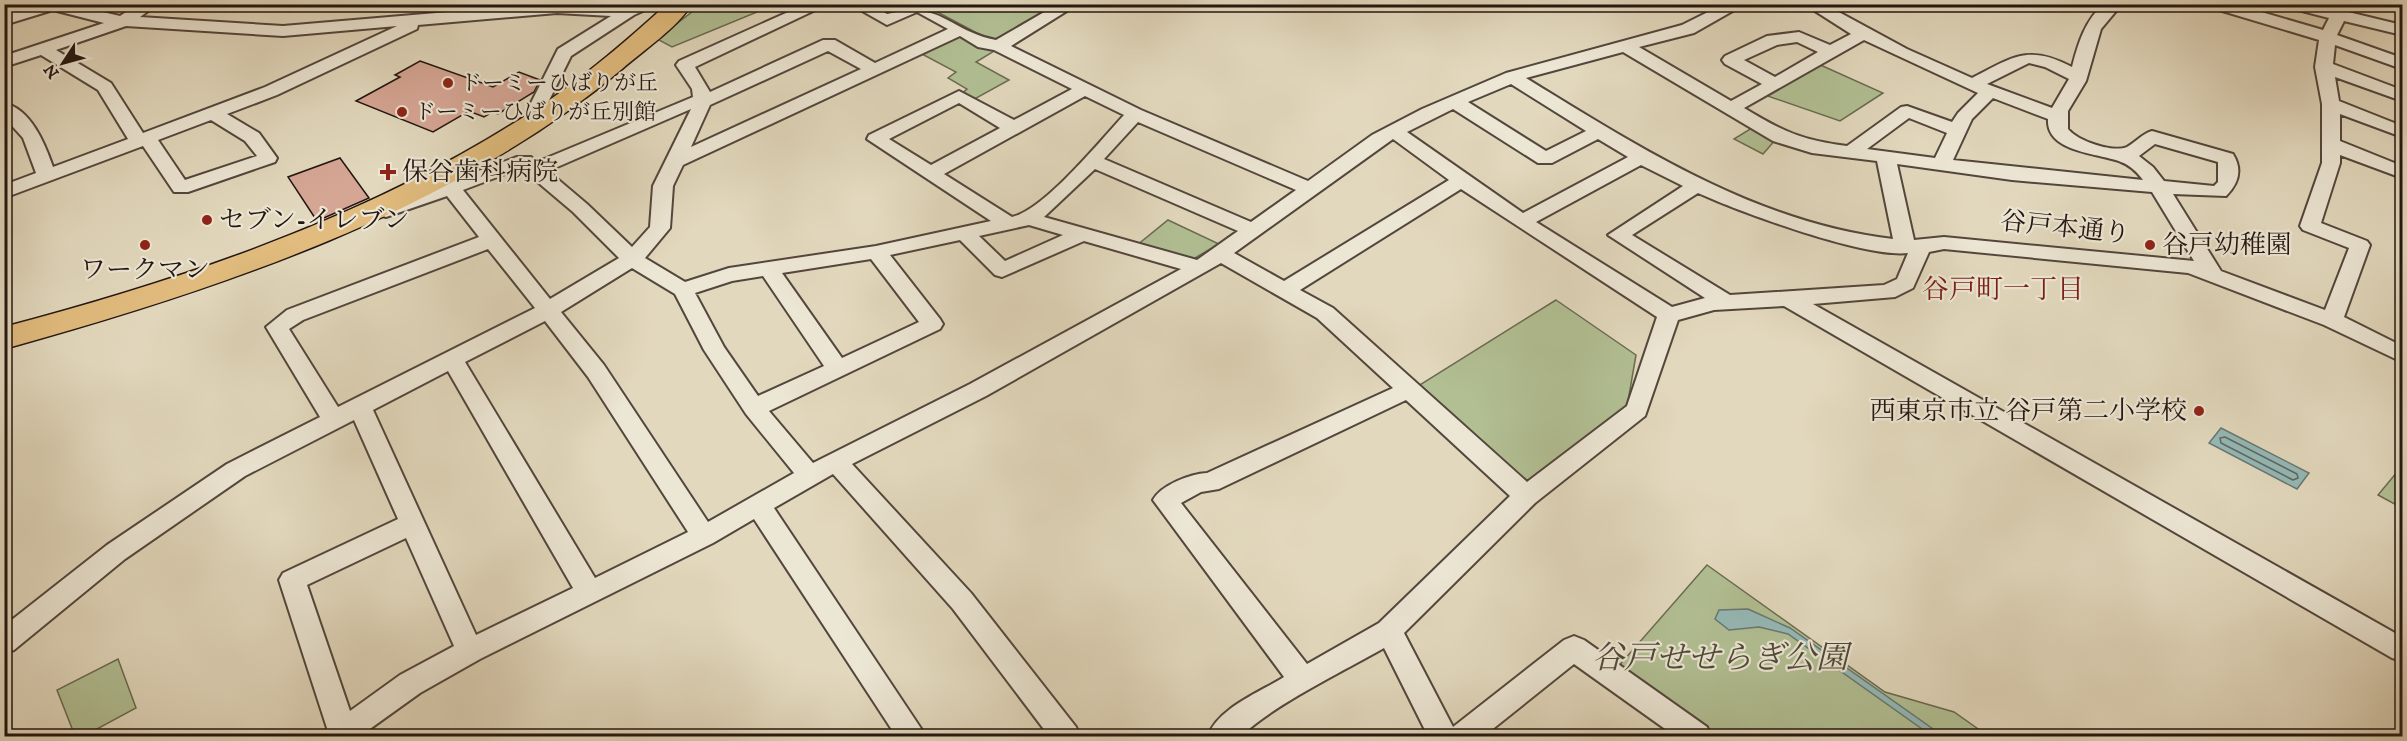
<svg xmlns="http://www.w3.org/2000/svg" width="2407" height="741" font-family="'IM FELL DW Pica','Noto Serif JP',serif">
	<style>
		.green { fill: #b1bf93; stroke: #6a6a52; stroke-width: 1.5 }
		.water { fill: #95b9b6; stroke: #677874; stroke-width: 1.5 }
		.lines { fill: none; stroke-linecap: round; stroke-linejoin: round }
		.shore { stroke: #5c6864; stroke-width: 1.5 }
		.building { fill: #d6a695; stroke: #231611; stroke-width: 1.5 }
		.minor-casing { stroke: #53463c; stroke-width: 4 }
		.primary-casing { stroke: #231611; stroke-width: 3 }
		.minor { fill: #ece6d4; fill-rule: evenodd }
		.primary { fill: #e1bc7e; fill-rule: evenodd }
		.poi-dot { fill: #8f2418; stroke: #ece6d4; stroke-width: 2 }
		.labels { text-anchor: middle; dominant-baseline: central; stroke-width: 4.5; stroke-linejoin: round; paint-order: stroke }
		.far-poi-label { font-size: 22px; fill: #231611; stroke: #ece6d4; text-anchor: start }
		.poi-label { font-size: 26px; fill: #231611; stroke: #ece6d4; text-anchor: start }
		.street-label { font-size: 26px; fill: #231611; stroke: #ece6d4 }
		.neighbourhood-label { font-size: 27px; fill: #7a1f14; stroke: #ece6d4 }
		.near-park-label { font-size: 32px; font-style: italic; fill: #4e4938; stroke: #ece6d4 }
	</style>
	<rect width="100%" height="100%" fill="#e2d8bd"/>
	<filter id="stains"><feTurbulence type="fractalNoise" baseFrequency=".00333" numOctaves="4"/><feColorMatrix values="0 0 0 0 .2 0 0 0 0 .09 0 0 0 0 .02 0 0 0 .5 -.17"/></filter>
	<radialGradient id="worn" r=".72"><stop offset=".6" stop-color="#630" stop-opacity="0"/><stop offset="1" stop-color="#630" stop-opacity=".3"/></radialGradient>
	<path class="green" d="M701 5H756L757 12 672 47 657 39Z
		M924 5H1058L992 41Z
		M954 36H962L996 50 976 62 1009 80 971 101 960 95 967 89 948 78 956 72 920 53Z
		M1816 63 1883 93 1840 121 1762 94Z
		M1755 126 1777 138 1763 154 1734 139Z
		M1168 220 1219 244 1188 262 1136 246Z
		M1556 300 1636 355 1627 407 1528 484 1418 386Z
		M2402 466V508L2378 495Z
		M1707 565 1885 692 1954 712 1988 736H1711L1616 669Z
		M118 659 136 708 84 736H75L57 690Z"/>
	<path class="water" d="M2221 428 2309 473 2297 489 2209 443Z
		M1748 609 1790 628 1943 736H1932L1788 634 1759 627 1729 630 1715 619 1719 610Z"/>
	<g class="lines">
		<path class="shore" d="M2225 437 2297 474 2298 478 2293 480 2221 443 2220 438Z"/>
	</g>
	<path class="building" d="M420 61 493 87 519 72 540 80 534 92 498 114 492 112 484 117 469 111 433 132 356 101 400 77 395 75Z
		M340 158 369 198 317 221 288 177Z"/>
	<g class="lines">
		<g class="minor-casing">
			<path id="minor" d="M39 4H68L120 16 138 4H158L140 17 283 26 541 4 626 7 658 4 634 15 571 56 535 129H523L520 125 558 49 611 16 557 13 418 25 417 29 277 95 227 114 259 133 277 158 275 162 188 192H174L143 146 4 198V185L36 173 23 138 4 117V103C31 109 45 144 53 167L128 139 98 90 41 55 4 67V56L104 23 53 10 4 25V15ZM126 26 283 36 397 26 265 87 143 133 111 83 56 50ZM211 120 245 141 257 156 185 180 158 140Z
				M806 4H828L695 67 710 92 823 40H835L875 63 948 29 917 12 887 25 850 4H871L887 14C942 0 949 31 996 40L1058 4H1078L1011 46 1141 110 1308 181 1372 135 1422 109 1506 73 1682 25 1724 4H1745L1694 33 1639 47 1731 101 1762 84 1725 64 1722 60 1725 56 1767 36 1799 32 1830 45 1851 34 1804 4H1824L1907 49 1972 78C2013 57 2028 44 2072 67 2078 44 2085 20 2104 4H2122L2101 29 2086 81 2068 111V129C2078 141 2112 153 2127 147 2136 142 2142 134 2152 131L2233 154C2243 170 2238 184 2226 196L2173 194 2221 271 2325 310 2349 248 2303 230 2300 226 2322 163V104L2315 67 2319 40 2209 7 2207 4H2234L2323 30 2329 18 2286 7 2284 4H2315L2402 25V35L2344 21 2337 35 2402 58V69L2335 45 2333 64 2402 90V101L2335 77 2339 101 2402 126V137L2340 114V141L2402 166V178L2340 155V163L2321 223 2367 241 2370 245 2344 317 2402 346V362L2324 325 2188 273 1944 249 1929 252 1913 288 1895 297 1813 304 2402 637V661L2392 658 1784 306 1714 310 1678 320 1645 416 1535 503 1404 633 1453 727 1564 640 1574 636 1584 640 1707 727 1711 736H1675L1574 664 1484 736H1428L1384 648C1342 672 1275 704 1241 736H1208C1218 708 1260 692 1284 677L1153 500C1161 485 1190 474 1207 473L1393 388 1317 318 1221 263 986 396 852 464 971 593 1076 727 1080 736H1049L953 609 833 474 774 508 926 736H896L754 519 713 543 480 659 420 693 360 736H324L327 728 279 580 283 573 398 519 354 420 245 476 125 559 14 650 4 653V626L107 545 227 464 320 417 266 327 287 310 479 237 447 196 386 217 379 215 376 211 379 207 517 157H531L537 162 693 97 692 89 676 65 679 61ZM960 36 978 47 994 50 1072 89 1014 120 959 91 869 135 867 139 991 221 876 246 729 268 685 282 645 258 670 228 673 186 683 165ZM1864 40 1978 93 1958 113 1952 122 1907 106 1901 107 1847 146C1801 140 1784 132 1744 108ZM1797 42 1818 52 1775 77 1744 60 1777 45ZM828 51 861 69 691 147 710 105ZM1623 52 1773 141 1812 153 1877 161 1893 239C1756 223 1640 148 1526 78ZM2029 63 2045 67 2069 79 2052 108 1987 84ZM1511 84 1586 131 1546 151 1468 102ZM1085 96 1124 115C1100 141 1044 210 1012 217L944 174ZM1993 98 2048 119C2046 153 2099 153 2121 162 2130 165 2137 172 2143 180L1953 160 1972 119ZM959 103 1000 128 931 165 889 139ZM691 109 653 186 650 227 632 247 587 204 548 171ZM1453 109 1538 163H1552L1598 139 1628 157 1523 213 1407 132ZM1909 118 1947 133 1935 158 1867 149ZM1138 122 1296 190 1251 222 1104 159ZM1393 139 1449 180 1284 281 1234 253ZM2155 144 2218 162V182L2214 186 2164 181 2153 167 2139 156ZM1897 164 2012 180 2152 192 2194 261 1944 237 1914 240ZM1641 165 1683 186 1608 235 1705 298 1672 307 1536 222ZM521 168 573 212 619 258 550 299 463 190ZM1095 169 1238 231 1197 260 1044 217ZM1461 189 1657 317 1627 406 1527 482 1333 308 1300 290ZM1698 193C1740 212 1865 258 1908 253L1897 279 1884 285 1730 295 1632 235ZM1029 225 1063 235 1005 261 979 236ZM960 240 995 275 1002 277 1084 241 1181 269 970 384 813 463 769 411 940 329 943 324 940 319 890 255ZM488 249 535 308 338 407 289 329 303 320ZM871 259 919 322 842 358 782 273ZM632 268 675 294 704 350 746 414 794 473 708 522 604 365 561 312ZM763 276 824 366 758 396 724 347 695 293 732 281ZM545 321 588 377 688 532 595 578 465 362ZM448 371 573 588 476 635 373 410ZM1406 400 1510 496 1379 623 1307 664 1181 503 1201 492 1219 489ZM406 538 454 646 400 675 350 711 307 585Z"/>
		</g>
		<g class="primary-casing">
			<path id="primary" d="M667 4H692C676 29 645 49 622 69 452 212 217 290 4 349V327C197 276 393 209 558 94 596 67 632 36 667 4Z"/>
		</g>
		<use href="#minor" class="minor"/>
		<use href="#primary" class="primary"/>
	</g>
	<g class="poi-dot">
		<circle cx="448" cy="83" r="6"/>
		<circle cx="402" cy="112" r="6"/>
		<path d="M385 163h6v6h6v6h-6v6h-6v-6h-6v-6h6z"/>
		<circle cx="207" cy="220" r="6"/>
		<circle cx="145" cy="245" r="6"/>
		<circle cx="2150" cy="245" r="6"/>
		<circle cx="2199" cy="411" r="6"/>
	</g>
	<g class="labels">
		<g class="far-poi-label">
			<text x="460" y="83">ドーミーひばりが丘</text>
			<text x="414" y="112">ドーミーひばりが丘別館</text>
		</g>
		<g class="poi-label">
			<text x="402" y="172">保谷歯科病院</text>
			<text x="219" y="220">セブン-イレブン</text>
			<text x="2162" y="245">谷戸幼稚園</text>
			<text x="145" y="270" text-anchor="middle">ワークマン</text>
			<text x="2187" y="411" text-anchor="end">西東京市立 谷戸第二小学校</text>
		</g>
		<g class="street-label">
			<text transform="translate(2065 228) rotate(6)">谷戸本通り</text>
		</g>
		<g class="neighbourhood-label">
			<text x="2003" y="290">谷戸町一丁目</text>
		</g>
		<g class="near-park-label">
			<text x="1720" y="659">谷戸せせらぎ公園</text>
		</g>
	</g>
	<rect width="2407" height="741" fill="none" stroke="#e2d8bd" stroke-width="24"/>
	<rect x="6" y="6" width="2395" height="729" fill="none" stroke="#231611" stroke-width="3"/>
	<rect x="12" y="12" width="2383" height="717" fill="none" stroke="#231611" stroke-width="1.5"/>
	<g transform="translate(63 63) rotate(234)" stroke="#ece6d4" stroke-width="4.5" paint-order="stroke">
	<path d="M0-4.5L10 22L0 15L-10 22Z" fill="#231611"/>
	<text y="-9" font-size="16" font-weight="bold" text-anchor="middle" fill="#231611">N</text>
	</g>
	<rect width="100%" height="100%" filter="url(#stains)"/>
	<rect width="100%" height="100%" fill="url(#worn)"/>
</svg>
